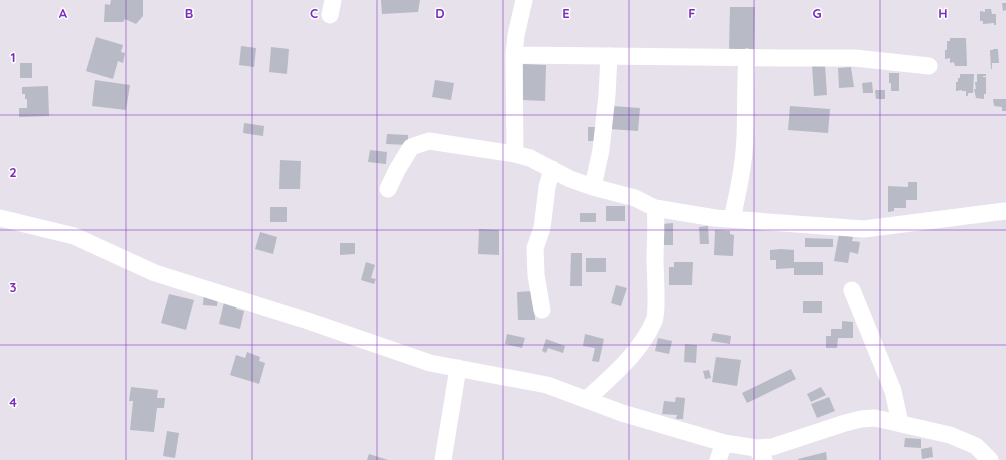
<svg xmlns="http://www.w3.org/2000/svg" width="1006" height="460" font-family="Quicksand,sans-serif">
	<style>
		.building { fill: #b8bac5 }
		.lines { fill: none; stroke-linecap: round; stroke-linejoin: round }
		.street { stroke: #fff; stroke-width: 17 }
		.grid { fill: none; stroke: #7b2cbf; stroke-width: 1; stroke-opacity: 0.55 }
		.grid-label { font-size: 13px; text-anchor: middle; font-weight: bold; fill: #7b2cbf; stroke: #fff; stroke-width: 3; stroke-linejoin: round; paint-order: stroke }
	</style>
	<rect width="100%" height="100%" fill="#e7e1ec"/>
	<path class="building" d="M111 0H143V16L136 24 125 19 123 22H104L105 4 110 5Z
		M381 0H420L418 12 382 14Z
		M1002 3H1006V10L1003 11Z
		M730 7H755L754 51H729Z
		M985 9H991L992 14H996V25H994V23L983 24V21H980V11L985 12Z
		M96 37 123 45 121 52 125 53 123 63 118 61 113 79 86 71Z
		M950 38H966L967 66H955L954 62 950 63V58L945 59V50H947V41H950Z
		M241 46 256 48 254 67 239 65Z
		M271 47 289 49 287 74 269 72Z
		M993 49H998L999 63H992V69H991L990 50H993Z
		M20 63H32V78H20Z
		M523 64 546 65 545 101 523 100Z
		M812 65H825L827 95 814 96Z
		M851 67 854 87 839 88 838 68Z
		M889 73H899V91H891V83H889Z
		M960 74H974L973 93H968V96H966V91H962V90L956 91V82H958V78H960Z
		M977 74H986V76H983V77H986V94H984V99L976 98 974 89H976L975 82H977Z
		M95 80 130 85 126 110 92 106Z
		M435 80 454 83 451 100 432 97Z
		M872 82 873 93H863L862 83Z
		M48 86 49 116 19 117V108H27V99H25V94H22V87Z
		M875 90H885V99H876Z
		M993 99H1006V111H1002V107L994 106Z
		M612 106 640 108 638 131 610 129Z
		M790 106 830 109 828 133 788 130Z
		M244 123 264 126 263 136 243 133Z
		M588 127H597V141H588Z
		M387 134 408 135V145L386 144Z
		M370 150 387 152 386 164 368 162Z
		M280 160 301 161 300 189H279Z
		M908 182H917V200H906V208H894V211L888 212V186L908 187Z
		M606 206H625V221H606Z
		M270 207H287V222H270Z
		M580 213H596V222H580Z
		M673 223V245H662V224Z
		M708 226 709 244H700L699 227Z
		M479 229 499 230V255L478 254Z
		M715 230 730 231V234L734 235 733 256 714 255Z
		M260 232 277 237 273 254 255 249Z
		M839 234 853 237 852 241 860 242 858 254 850 252 848 263 834 261Z
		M805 238 833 239V247H805Z
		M340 243H355V254L340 255Z
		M781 249 794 250V262H823V275H794V268L776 269V260H770V250Z
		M571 253H582V286H570Z
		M586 258H606V272H586Z
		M366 262 375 265 371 278 376 279 374 284 361 280Z
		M674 262H693L692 285H669V267H674Z
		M616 285 627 288 621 306 611 303Z
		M534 291 535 320H518L517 292Z
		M204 292 218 293 217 306 203 305Z
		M169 294 194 300 186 330 161 323Z
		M803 301H822V313H803Z
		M224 302 237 305 236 309 244 311 240 329 219 324Z
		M842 321 853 322V338H838L837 348H826V336H831V329H842Z
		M713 333 731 336 730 344 711 341Z
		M507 334 525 338 522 348 505 344Z
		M585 334 604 339 599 362 592 361 595 348 583 346Z
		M658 338 672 341 669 354 655 351Z
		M546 339 565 346 563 353 548 348 546 353 542 351Z
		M685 344 697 345 696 363 684 362Z
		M247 352 260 357 259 361 265 363 259 384 230 375 236 355 245 358Z
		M716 357 741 360 737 386 712 382Z
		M791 369 796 379 747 403 742 393Z
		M709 370 711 378 705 379 703 371Z
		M131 387 158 390 157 398H165L164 408H157L154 432 130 430 133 401H129Z
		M821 387 826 395 811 402 807 394Z
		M676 397 685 398 683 419H676L677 415 662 414 664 401 675 402Z
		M829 397 835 411 817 418 811 404Z
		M167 431 179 433 175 458 163 456Z
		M905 438 921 439V448L904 447Z
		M932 447 933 457 922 459 921 449Z
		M826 452 827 460H798V459Z
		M369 454 388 460H367Z"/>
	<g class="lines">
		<path class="street" d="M330 15 333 0
			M514 55 781 58H855L929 66
			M515 154 514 55 516 35 524 0
			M593 187 601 150 607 95 609 56
			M388 189 397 170 411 147 429 141 515 154 530 158 570 179 593 187 635 198 655 208C657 226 655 242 655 260 655 272 658 312 654 321 641 352 611 377 587 399
			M655 208 715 218 864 229 1005 211
			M0 218 74 236 155 273 308 321 430 363 547 385 622 413 724 443 756 448 764 460
			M732 219C738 192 744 165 745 137 746 111 745 84 747 57
			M852 290 893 391 900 423
			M542 310 536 275 535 248 542 228 547 187 552 169
			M756 448 772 447 845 423 861 419 875 418 950 435 976 446 990 460
			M443 460 458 368
			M718 460 724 443"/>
	</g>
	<path class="grid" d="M126 0V460M252 0V460M377 0V460M503 0V460M629 0V460M754 0V460M880 0V460M0 115H1006M0 230H1006M0 345H1006"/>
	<g class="grid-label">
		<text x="63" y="18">A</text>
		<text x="189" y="18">B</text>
		<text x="314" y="18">C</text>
		<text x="440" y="18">D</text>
		<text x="566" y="18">E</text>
		<text x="692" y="18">F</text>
		<text x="817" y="18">G</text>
		<text x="943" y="18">H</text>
		<text x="13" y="62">1</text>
		<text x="13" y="177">2</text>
		<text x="13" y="292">3</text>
		<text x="13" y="407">4</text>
	</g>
</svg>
